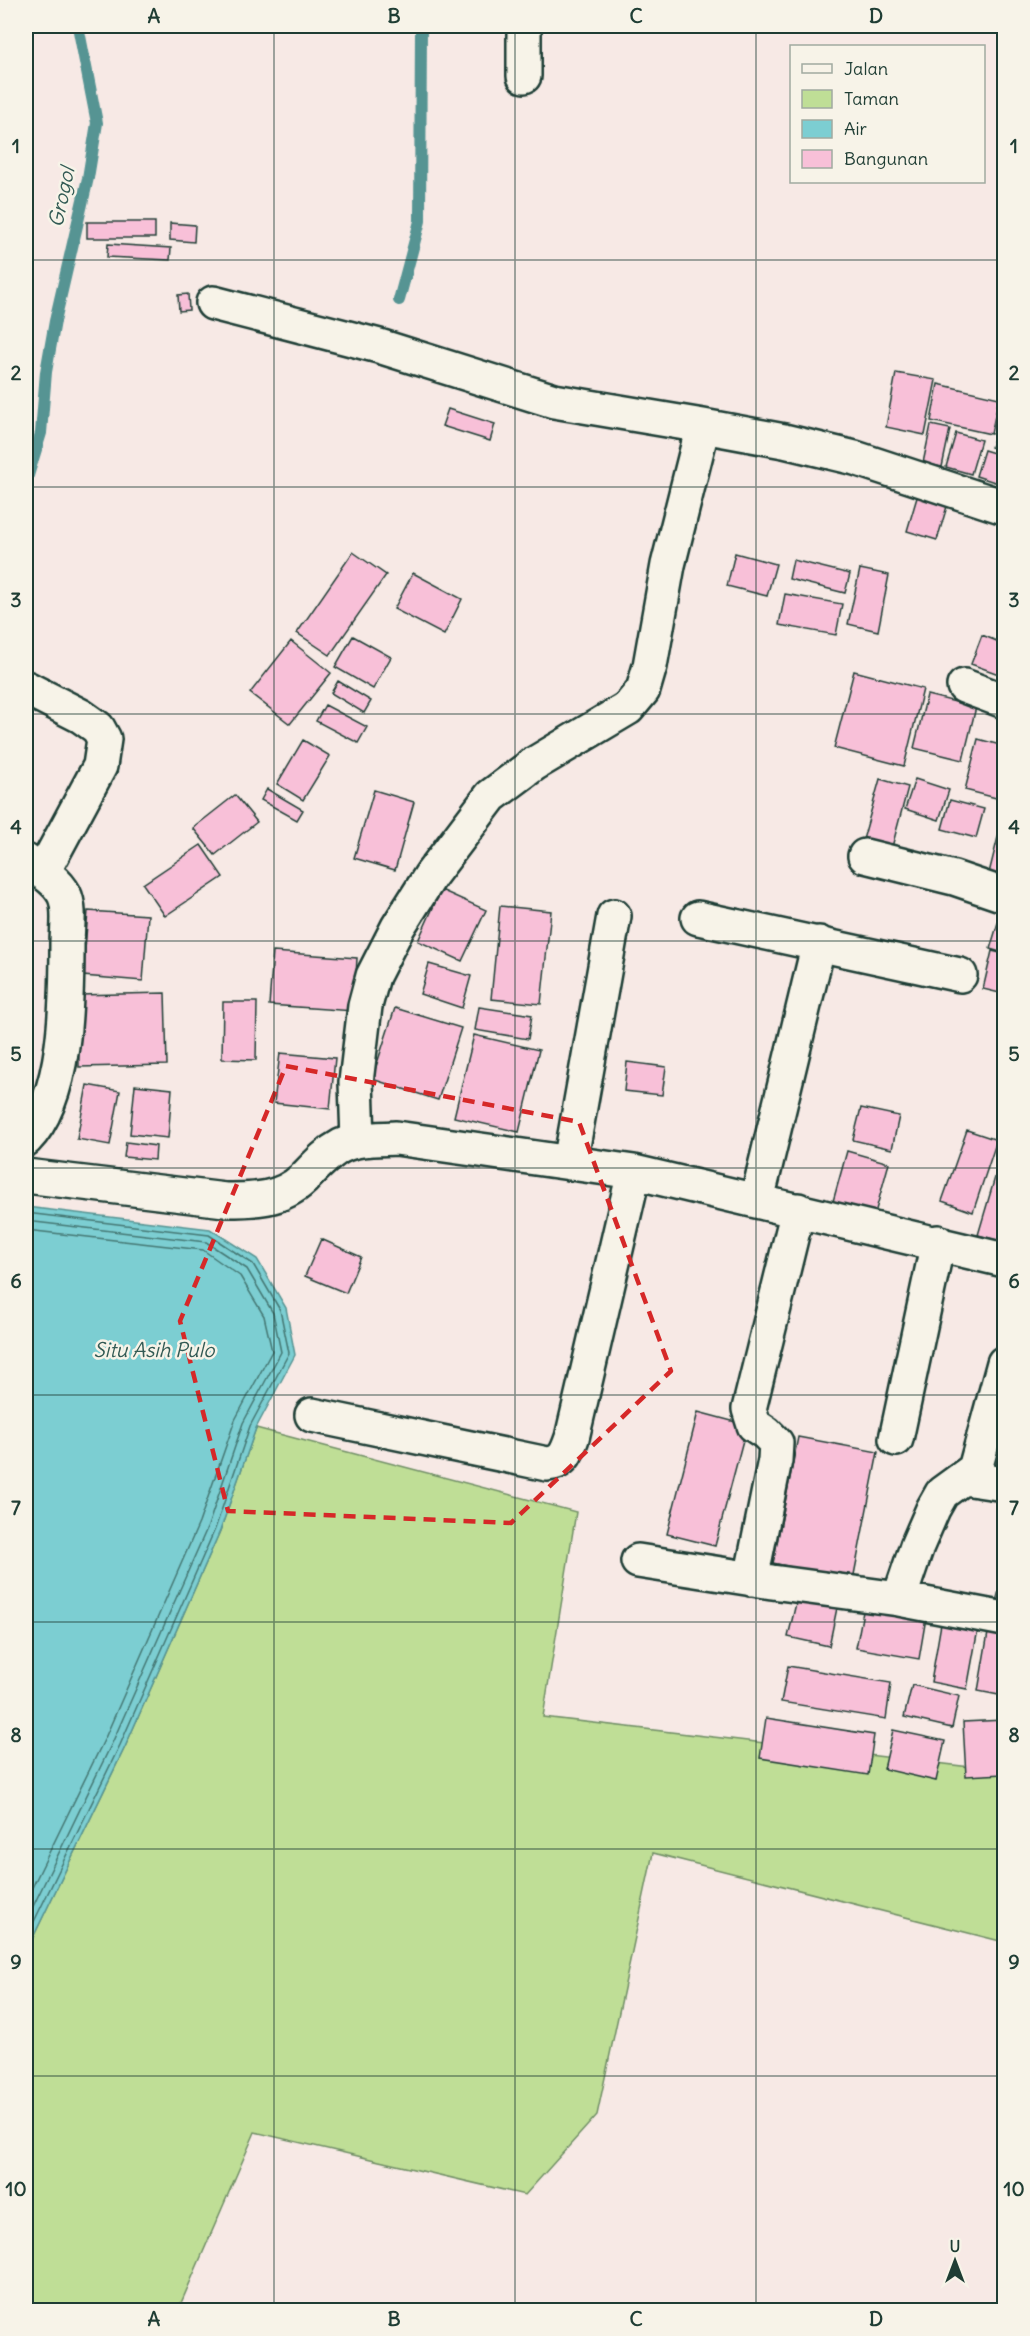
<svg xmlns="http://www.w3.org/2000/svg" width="1030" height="2336" font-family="Delius,sans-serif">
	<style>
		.green { fill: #bfde96; stroke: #6f8e65; stroke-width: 1.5 }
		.water { fill: #7cced2; stroke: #579493; stroke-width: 1.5 }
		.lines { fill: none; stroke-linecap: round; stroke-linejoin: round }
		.shore { stroke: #447773; stroke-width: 1.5 }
		.stream { stroke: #579493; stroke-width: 12 }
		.building { fill: #f8c0d8; stroke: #1f3d34; stroke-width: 1.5 }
		.street-casing { stroke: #1f3d34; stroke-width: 38 }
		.street { stroke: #f7f3e8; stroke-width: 33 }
		.marked { fill: none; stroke: #d62828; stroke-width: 4.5; stroke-dasharray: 12 8; stroke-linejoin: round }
		.grid { fill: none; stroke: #1f3d34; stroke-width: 1.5; stroke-opacity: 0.55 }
		.labels { text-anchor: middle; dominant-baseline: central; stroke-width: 5; stroke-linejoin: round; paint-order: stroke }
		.water-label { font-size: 20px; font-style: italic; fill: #325a54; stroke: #f7f3e8 }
		.neatline { fill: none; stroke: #1f3d34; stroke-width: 2 }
		.grid-label { font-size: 20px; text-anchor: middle; font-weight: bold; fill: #1f3d34 }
	</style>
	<rect width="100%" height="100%" fill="#f7e9e5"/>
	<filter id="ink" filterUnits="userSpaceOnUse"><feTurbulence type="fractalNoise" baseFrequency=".0167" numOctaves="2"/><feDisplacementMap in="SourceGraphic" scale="12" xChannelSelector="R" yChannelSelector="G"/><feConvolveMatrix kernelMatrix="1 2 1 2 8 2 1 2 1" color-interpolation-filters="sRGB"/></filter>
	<g filter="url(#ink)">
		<path class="green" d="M256 1428 576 1512 543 1717 1004 1771V1942L653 1853 597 2115 525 2195 255 2132 178 2310H26V1952L125 1747 220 1531Z"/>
		<path class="water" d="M26 1207 210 1229 257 1259 286 1308 295 1355 256 1428 220 1531 125 1747 26 1952Z"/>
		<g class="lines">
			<path class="shore" d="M26 1213 209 1235 253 1264 280 1310 289 1353 250 1426 215 1529 120 1745 26 1938
				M26 1221 206 1242 247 1269 273 1313 281 1352 243 1423 208 1526 113 1741 26 1921
				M26 1230 203 1250 240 1276 264 1316 272 1351 235 1420 199 1523 105 1738 26 1900"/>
			<path class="stream" d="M399 300 420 221 421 26
				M26 482 41 433 46 372 55 321 88 178 97 123 78 26"/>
		</g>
		<path class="building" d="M87 222H155V238H87Z
			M170 223 195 225 194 242 170 240Z
			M108 244 171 248 170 260 107 257Z
			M188 294 189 310 179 311 178 295Z
			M896 373 936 380 925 435 886 427Z
			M938 384 999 398 991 434 931 421Z
			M448 409 495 424 490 441 442 426Z
			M1001 420 1004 421V452L991 447Z
			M931 425 950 429 942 467 923 463Z
			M956 433 981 440 971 474 946 467Z
			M984 450 1004 456V485L976 476Z
			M918 494 948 503 937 540 907 531Z
			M353 552 386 575 330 655 297 633Z
			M735 553 776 564 767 596 727 586Z
			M793 560 850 574 845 593 789 579Z
			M860 569 889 575 878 631 848 624Z
			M413 573 462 599 444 635 394 609Z
			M785 594 842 604 836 635 779 625Z
			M982 635 1004 644V676L971 664Z
			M353 636 391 657 373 689 335 667Z
			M291 641 331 673 290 724 250 693Z
			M854 671 923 689 904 766 834 748Z
			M338 681 371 701 364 713 331 693Z
			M927 695 976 707 963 760 914 748Z
			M325 705 367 727 358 743 316 721Z
			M978 739 1004 746V800L965 790Z
			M303 740 330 756 303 800 277 784Z
			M880 779 908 787 888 862 859 854Z
			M915 779 949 790 939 820 905 809Z
			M267 789 303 810 297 820 261 800Z
			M374 790 414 802 395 870 354 858Z
			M235 795 257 822 215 855 193 828Z
			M950 800 984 809 976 838 942 829Z
			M1002 821 1004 822V882L988 877Z
			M201 845 223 877 165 916 143 884Z
			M441 890 486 910 462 961 418 941Z
			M500 906 551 911 541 1004 491 999Z
			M1003 906 1004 907V953L990 949Z
			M88 911 148 915 143 981 83 976Z
			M992 951 1004 954V994L983 989Z
			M273 952 357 958 354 1011 269 1005Z
			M429 964 471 976 462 1008 420 994Z
			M165 993 167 1065 79 1067 78 995Z
			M223 1002H257L256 1060 222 1059Z
			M479 1007 532 1015 528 1039 475 1030Z
			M395 1008 461 1028 438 1100 372 1079Z
			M474 1035 539 1050 519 1132 454 1117Z
			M280 1053 335 1058 330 1109 274 1103Z
			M627 1062 666 1067 662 1095 624 1091Z
			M87 1085 120 1091 110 1145 77 1139Z
			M135 1085 172 1089 168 1138 130 1134Z
			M861 1108 899 1116 892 1149 853 1140Z
			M967 1130 997 1140 973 1212 942 1201Z
			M126 1142 156 1146 155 1160 124 1157Z
			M847 1151 889 1163 874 1217 832 1205Z
			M1001 1157 1004 1158V1242L978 1235Z
			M321 1239 361 1257 346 1293 305 1276Z
			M698 1412 747 1425 715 1546 667 1534Z
			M1004 1420V1470L993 1468Z
			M798 1437 878 1452 853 1580 773 1563Z
			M1004 1573V1608L995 1605Z
			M797 1599 837 1608 829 1646 788 1637Z
			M865 1601 927 1612 919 1659 856 1648Z
			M943 1612 980 1618 967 1689 931 1682Z
			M990 1621 1004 1623V1696L978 1691Z
			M788 1666 891 1683 886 1719 781 1702Z
			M912 1685 959 1696 952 1728 904 1717Z
			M766 1718 874 1735 868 1775 760 1758Z
			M1004 1720V1774L966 1776 963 1722Z
			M893 1730 945 1741 936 1781 884 1769Z"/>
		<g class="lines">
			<g class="street-casing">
				<path id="street" d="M524 26V76
					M213 303 379 346 554 401 703 426 784 441 855 458 1004 507
					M964 686 1004 701
					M26 688 81 716 98 728 104 739 100 766 43 872
					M865 856 954 878 1004 895
					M26 861C39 870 56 879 64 894 71 908 67 929 67 944 67 1000 67 1097 26 1139
					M698 918 960 975
					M358 1140 356 1082 365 1006 373 976 398 927 431 875 491 796 534 764 628 708 643 690 650 666 668 565 703 426
					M570 1163 614 916
					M26 1176 225 1200C254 1200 281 1200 303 1179 315 1167 326 1154 341 1146 358 1138 377 1139 396 1138L634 1172 1004 1260
					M757 1200 819 943
					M312 1415 547 1464C564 1463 567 1452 572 1438L634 1172
					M896 1439 938 1242
					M964 1478 1004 1484
					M638 1561 772 1582 899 1599 1004 1619
					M751 1579 775 1460 776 1443 766 1433 754 1425 749 1409 798 1210
					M899 1599 917 1546 933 1509 942 1493 975 1469 1004 1363"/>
			</g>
			<use href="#street" class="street"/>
		</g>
	</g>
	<path class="marked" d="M286 1066 579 1122 671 1371 511 1523 228 1511 180 1321Z"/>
	<path class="grid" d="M274 26V2310M515 26V2310M756 26V2310M26 260H1004M26 487H1004M26 714H1004M26 941H1004M26 1168H1004M26 1395H1004M26 1622H1004M26 1849H1004M26 2076H1004"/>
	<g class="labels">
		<g class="water-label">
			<text transform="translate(61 197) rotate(-78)">Grogol</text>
			<text x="154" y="1349">Situ Asih Pulo</text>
		</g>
	</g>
	<rect width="1030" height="2336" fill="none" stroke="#f7f3e8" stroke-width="66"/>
	<rect x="790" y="45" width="195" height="138" fill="#f7f3e8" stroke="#a1aaa0" stroke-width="1.5"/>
	<rect x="802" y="64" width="30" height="9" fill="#f7f3e8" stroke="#a1aaa0" stroke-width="1.5"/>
	<text x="844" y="75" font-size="18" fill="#1f3d34">Jalan</text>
	<rect x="802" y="90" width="30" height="18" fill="#bfde96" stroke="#a1aaa0" stroke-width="1.5"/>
	<text x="844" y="105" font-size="18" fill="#1f3d34">Taman</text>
	<rect x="802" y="120" width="30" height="18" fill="#7cced2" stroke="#a1aaa0" stroke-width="1.5"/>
	<text x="844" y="135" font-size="18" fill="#1f3d34">Air</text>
	<rect x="802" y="150" width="30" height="18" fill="#f8c0d8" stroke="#a1aaa0" stroke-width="1.5"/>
	<text x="844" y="165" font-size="18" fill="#1f3d34">Bangunan</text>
	<g transform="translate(955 2261)" stroke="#f7f3e8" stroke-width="4.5" paint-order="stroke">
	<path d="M0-4.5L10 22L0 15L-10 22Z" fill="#1f3d34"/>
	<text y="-9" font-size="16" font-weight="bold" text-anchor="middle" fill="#1f3d34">U</text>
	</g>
	<rect x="33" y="33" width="964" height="2270" class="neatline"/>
	<g class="grid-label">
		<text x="154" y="23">A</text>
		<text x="394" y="23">B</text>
		<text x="636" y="23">C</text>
		<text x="876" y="23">D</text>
		<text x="16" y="153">1</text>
		<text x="1014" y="153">1</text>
		<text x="16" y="380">2</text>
		<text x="1014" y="380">2</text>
		<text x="16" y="607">3</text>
		<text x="1014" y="607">3</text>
		<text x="16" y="834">4</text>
		<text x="1014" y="834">4</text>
		<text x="16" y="1061">5</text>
		<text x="1014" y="1061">5</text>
		<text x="16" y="1288">6</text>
		<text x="1014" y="1288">6</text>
		<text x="16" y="1515">7</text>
		<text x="1014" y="1515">7</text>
		<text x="16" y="1742">8</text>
		<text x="1014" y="1742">8</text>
		<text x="16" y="1969">9</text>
		<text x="1014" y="1969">9</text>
		<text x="16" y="2196">10</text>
		<text x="1014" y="2196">10</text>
		<text x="154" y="2326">A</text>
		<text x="394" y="2326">B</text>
		<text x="636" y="2326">C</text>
		<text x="876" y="2326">D</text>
	</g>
</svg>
